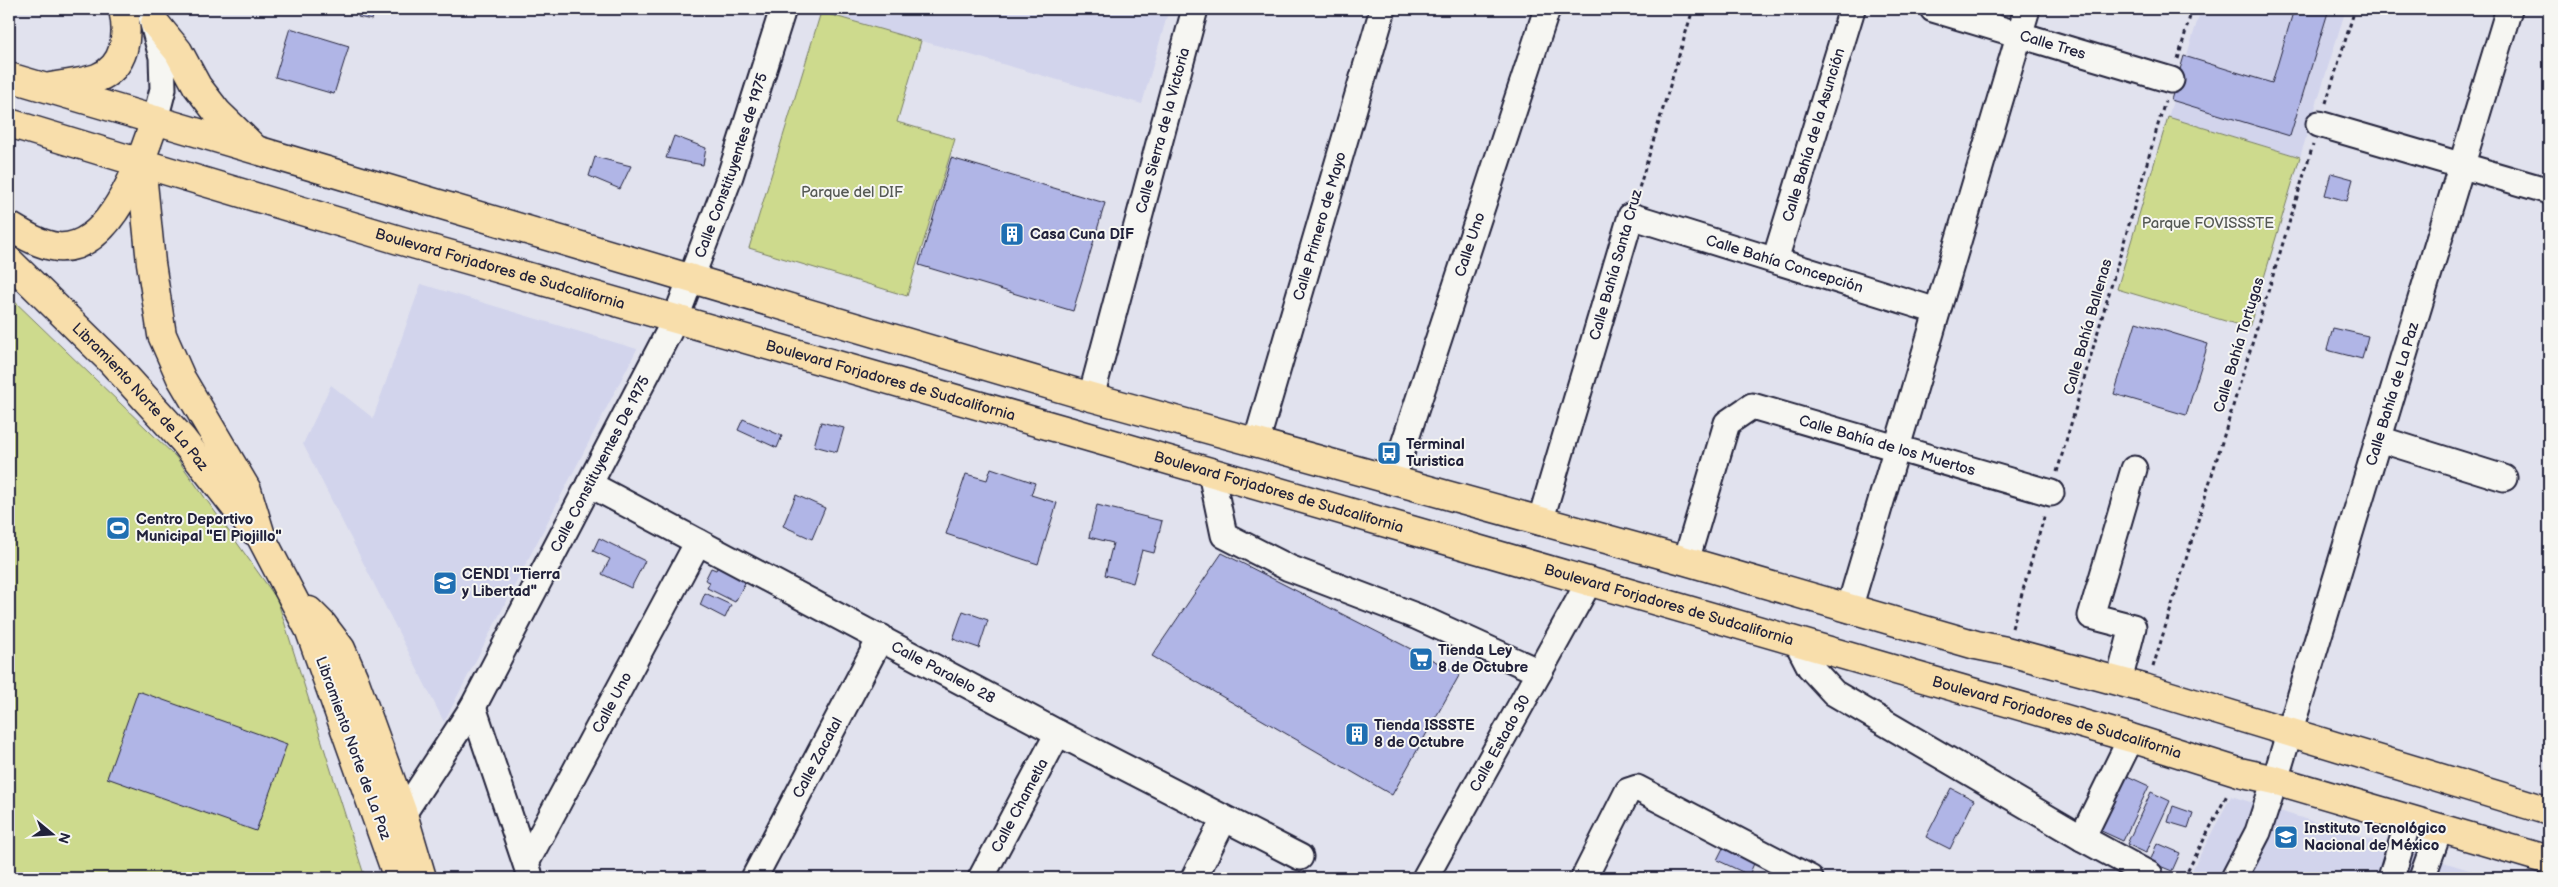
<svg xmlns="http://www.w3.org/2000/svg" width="2558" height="887" font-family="'Balsamiq Sans',sans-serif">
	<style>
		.built { fill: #d2d4ec }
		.green { fill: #cdda8d; stroke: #787e64 }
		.building { fill: #b0b5e6; stroke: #22223b }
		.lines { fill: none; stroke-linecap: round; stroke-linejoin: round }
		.minor-casing { stroke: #22223b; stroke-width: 29 }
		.major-casing { stroke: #22223b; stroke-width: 31 }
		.highway-casing { stroke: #22223b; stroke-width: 31 }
		.path { stroke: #22223b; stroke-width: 3; stroke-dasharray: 4 4; stroke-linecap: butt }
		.minor { stroke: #f6f6f2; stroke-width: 25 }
		.major { stroke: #f8deab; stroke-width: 28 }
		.highway { stroke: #f8deab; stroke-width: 28 }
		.labels { text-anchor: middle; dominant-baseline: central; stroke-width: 4; stroke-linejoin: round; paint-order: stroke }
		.street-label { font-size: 15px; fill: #22223b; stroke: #f6f6f2 }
		.park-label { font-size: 15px; fill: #555954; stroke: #f6f6f2 }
		.poi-label { font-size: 15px; font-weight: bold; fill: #22223b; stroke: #f6f6f2; text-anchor: start }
	</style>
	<rect width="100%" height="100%" fill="#e1e2ee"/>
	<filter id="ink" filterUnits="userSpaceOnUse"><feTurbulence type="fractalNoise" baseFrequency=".02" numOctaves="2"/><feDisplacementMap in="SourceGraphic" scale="10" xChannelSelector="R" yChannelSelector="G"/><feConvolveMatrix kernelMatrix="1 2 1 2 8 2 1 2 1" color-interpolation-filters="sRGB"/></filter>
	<g filter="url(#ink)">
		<path class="built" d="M822 9H1169L1142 104 821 12Z
			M2201 9H2346L2300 157 2168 117Z
			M421 284 637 349 444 722 303 444 331 385 373 418Z
			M2231 796 2495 878H2188Z"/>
		<path class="green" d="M821 12 921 41 897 122 955 139 907 296 749 248Z
			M2168 117 2300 157 2249 328 2117 289Z
			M9 296 176 457 277 599 365 878H9Z"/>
		<path class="building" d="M360 9H375L372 20 358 17Z
			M2294 9H2329L2290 136 2171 100 2184 56 2272 83Z
			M290 28 349 46 334 94 275 77Z
			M674 136 706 148 703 165 666 158Z
			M595 157 631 166 620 189 589 176Z
			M951 158 1105 203 1073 311 919 265Z
			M2331 173 2353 179 2347 201 2325 195Z
			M2136 322 2208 344 2186 415 2114 394Z
			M2333 328 2368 336 2362 359 2327 350Z
			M743 419 782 436 777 448 738 430Z
			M821 422 844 428 837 452 814 446Z
			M991 468 1035 483 1031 495 1057 503 1038 564 946 534 966 474 987 480Z
			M796 495 825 508 812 539 783 526Z
			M1097 505 1162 521 1154 553 1142 550 1133 583 1105 575 1113 543 1089 537Z
			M599 538 645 561 631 588 602 574 610 559 593 551Z
			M1222 553 1460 674 1392 795 1152 656Z
			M720 563 748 577 735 602 707 588 710 582 705 580 711 568 716 570Z
			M705 593 731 605 725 618 700 605Z
			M963 611 988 620 979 648 953 639Z
			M138 691 287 744 256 831 107 778Z
			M2123 774 2149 786 2123 841 2097 829Z
			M1951 788 1974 800 1950 849 1926 837Z
			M2151 792 2170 801 2146 853 2127 844Z
			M2173 806 2193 813 2188 828 2168 822Z
			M2157 843 2180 853 2172 871 2150 862Z
			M1725 844 1756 859 1749 875 1717 860Z"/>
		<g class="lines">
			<g class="minor-casing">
				<g id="minor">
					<path d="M149 9 162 57 163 89 155 120"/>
					<path id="s1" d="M1933 9 2171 80"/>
					<path d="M2319 124 2549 191"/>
					<path id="s2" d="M1775 260 1852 9"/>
					<path id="s3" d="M1091 397 1195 9"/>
					<path d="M2379 439 2504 478"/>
					<path id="s4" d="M1256 443 1383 9"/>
					<path d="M1211 473 1224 535 1289 568 1418 617 1539 672"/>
					<path id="s5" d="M1392 481 1547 9"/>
					<path id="s6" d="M589 484 1058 733 1300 857"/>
					<path id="s7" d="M1540 522 1631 216 1937 311"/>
					<path id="s8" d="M1686 561 1727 423 1752 406 2051 493"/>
					<path d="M1849 609 2027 9"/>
					<path d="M1797 642 1810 667 1834 693 2082 838 2150 875"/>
					<path d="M2119 681 2133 627 2091 616 2134 469"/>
					<path d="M473 707 529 873"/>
					<path id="s9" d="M403 814 473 707 675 320 730 176 783 9"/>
					<path d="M2082 838 2131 738"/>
					<path id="s10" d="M526 863 698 542"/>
					<path id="s11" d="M754 878 881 637"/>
					<path id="s12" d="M981 878 1058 733"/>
					<path d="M1194 878 1224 819"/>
					<path id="s13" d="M1425 878 1589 582"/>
					<path d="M1584 878 1628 791 1637 788 1810 878"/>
					<path id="s14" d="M2234 878 2258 832 2275 780 2509 9"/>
					<path d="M2391 878 2409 819"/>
					<path d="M2422 878 2440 828"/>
				</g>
			</g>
			<g class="major-casing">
				<g id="major">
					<path d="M155 23 178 51 197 86 217 112 252 146"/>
					<path d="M155 120 1091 397 1686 561 1976 645 2006 651 2147 689 2549 811"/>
					<path id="s15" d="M9 261 112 362 183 440 254 531"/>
					<path d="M309 611 322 624 341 649 354 679 403 814 422 878"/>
					<path id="s16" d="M398 878 310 631 262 539 247 490 181 378 162 335 151 263 141 163 399 240 1075 433 2131 738 2239 772 2275 780 2549 860"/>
				</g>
			</g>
			<g class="highway-casing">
				<path id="highway" d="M9 77 155 120C142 160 111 251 58 247 40 245 24 235 9 226
					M51 87C65 84 83 83 97 78 126 67 129 35 123 9
					M9 123 141 163"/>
			</g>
			<path class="path" d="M2178 59 2192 9
				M2326 103 2355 9
				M1637 195 1693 9
				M2057 472 2165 101
				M2012 628 2045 514
				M2153 667 2313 145
				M2184 878 2228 793"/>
			<use href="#minor" class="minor"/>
			<use href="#major" class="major"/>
			<use href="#highway" class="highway"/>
		</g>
	</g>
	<defs>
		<g id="building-square" transform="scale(1.25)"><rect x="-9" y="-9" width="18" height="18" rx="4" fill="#1f6fb2" stroke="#f6f6f2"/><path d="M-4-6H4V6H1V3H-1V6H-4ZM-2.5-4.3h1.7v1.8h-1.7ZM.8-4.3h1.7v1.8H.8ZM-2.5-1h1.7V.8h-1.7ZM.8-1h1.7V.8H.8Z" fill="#fff"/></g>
		<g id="bus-square" transform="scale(1.25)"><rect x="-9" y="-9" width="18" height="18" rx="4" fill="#1f6fb2" stroke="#f6f6f2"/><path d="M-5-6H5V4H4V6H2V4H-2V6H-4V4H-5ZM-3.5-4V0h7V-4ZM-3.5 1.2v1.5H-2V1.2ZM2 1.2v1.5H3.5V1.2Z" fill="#fff"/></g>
		<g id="stadium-square" transform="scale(1.25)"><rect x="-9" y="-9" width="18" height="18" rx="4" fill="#1f6fb2" stroke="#f6f6f2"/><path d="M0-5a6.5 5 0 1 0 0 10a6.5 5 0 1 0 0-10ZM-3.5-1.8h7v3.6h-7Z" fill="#fff"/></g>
		<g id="school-square" transform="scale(1.25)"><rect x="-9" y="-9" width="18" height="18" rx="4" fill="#1f6fb2" stroke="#f6f6f2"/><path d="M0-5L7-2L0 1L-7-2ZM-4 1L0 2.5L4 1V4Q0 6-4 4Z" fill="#fff"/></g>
		<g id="supermarket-square" transform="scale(1.25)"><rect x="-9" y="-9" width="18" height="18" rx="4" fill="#1f6fb2" stroke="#f6f6f2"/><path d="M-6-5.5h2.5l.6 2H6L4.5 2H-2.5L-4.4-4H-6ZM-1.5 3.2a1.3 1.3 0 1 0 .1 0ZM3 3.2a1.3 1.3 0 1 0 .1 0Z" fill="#fff"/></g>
		<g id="university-square" transform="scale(1.25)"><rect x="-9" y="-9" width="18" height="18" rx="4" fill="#1f6fb2" stroke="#f6f6f2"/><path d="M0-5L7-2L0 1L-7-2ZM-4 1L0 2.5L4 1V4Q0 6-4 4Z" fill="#fff"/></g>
	</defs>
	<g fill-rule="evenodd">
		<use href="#building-square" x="1012" y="234"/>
		<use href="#bus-square" x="1389" y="453"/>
		<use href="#stadium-square" x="118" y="528"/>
		<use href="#school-square" x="445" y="583"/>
		<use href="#supermarket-square" x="1421" y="659"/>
		<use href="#building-square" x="1357" y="734"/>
		<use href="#university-square" x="2286" y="837"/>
	</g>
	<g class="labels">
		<g class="street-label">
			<text stroke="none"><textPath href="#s1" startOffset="125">Calle Tres</textPath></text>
			<text stroke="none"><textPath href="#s3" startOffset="276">Calle Sierra de la Victoria</textPath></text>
			<text stroke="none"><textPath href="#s2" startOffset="131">Calle Bahía de la Asunción</textPath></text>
			<text stroke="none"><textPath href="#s9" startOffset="729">Calle Constituyentes de 1975</textPath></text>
			<text stroke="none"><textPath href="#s4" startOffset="226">Calle Primero de Mayo</textPath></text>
			<text stroke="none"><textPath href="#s5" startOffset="249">Calle Uno</textPath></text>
			<text stroke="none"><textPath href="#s7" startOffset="480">Calle Bahía Concepción</textPath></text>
			<text transform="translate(1616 265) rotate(-74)">Calle Bahía Santa Cruz</text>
			<text stroke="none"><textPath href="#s16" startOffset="1142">Boulevard Forjadores de Sudcalifornia</textPath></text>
			<text transform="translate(2088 327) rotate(-74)">Calle Bahía Ballenas</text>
			<text transform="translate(2239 345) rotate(-73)">Calle Bahía Tortugas</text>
			<text stroke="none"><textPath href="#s16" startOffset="1548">Boulevard Forjadores de Sudcalifornia</textPath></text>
			<text stroke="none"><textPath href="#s14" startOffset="510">Calle Bahía de La Paz</textPath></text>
			<text stroke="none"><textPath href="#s15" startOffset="189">Libramiento Norte de La Paz</textPath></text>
			<text stroke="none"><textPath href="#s8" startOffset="315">Calle Bahía de los Muertos</textPath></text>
			<text stroke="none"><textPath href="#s9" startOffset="402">Calle Constituyentes De 1975</textPath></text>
			<text stroke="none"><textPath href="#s16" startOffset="1952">Boulevard Forjadores de Sudcalifornia</textPath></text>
			<text stroke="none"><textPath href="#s16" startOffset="2358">Boulevard Forjadores de Sudcalifornia</textPath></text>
			<text stroke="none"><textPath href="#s6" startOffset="401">Calle Paralelo 28</textPath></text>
			<text stroke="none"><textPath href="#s10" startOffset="182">Calle Uno</textPath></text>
			<text stroke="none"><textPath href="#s16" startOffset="2762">Boulevard Forjadores de Sudcalifornia</textPath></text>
			<text stroke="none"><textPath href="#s13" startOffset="154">Calle Estado 30</textPath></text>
			<text transform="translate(353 748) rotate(70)">Libramiento Norte de La Paz</text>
			<text stroke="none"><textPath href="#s11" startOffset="136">Calle Zacatal</textPath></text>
			<text stroke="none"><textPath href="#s12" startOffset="82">Calle Chametla</textPath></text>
		</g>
		<g class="park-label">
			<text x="852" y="192">Parque del DIF</text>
			<text x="2208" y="223">Parque FOVISSSTE</text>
		</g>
		<g class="poi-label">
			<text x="1030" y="234">Casa Cuna DIF</text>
			<text x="1406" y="444">Terminal<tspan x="1406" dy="17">Turistica</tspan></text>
			<text x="136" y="519">Centro Deportivo<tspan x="136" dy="17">Municipal "El Piojillo"</tspan></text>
			<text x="462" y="574">CENDI "Tierra<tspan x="462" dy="17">y Libertad"</tspan></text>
			<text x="1438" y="650">Tienda Ley<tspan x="1438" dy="17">8 de Octubre</tspan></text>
			<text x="1374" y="725">Tienda ISSSTE<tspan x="1374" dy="17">8 de Octubre</tspan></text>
			<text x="2304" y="828">Instituto Tecnológico<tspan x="2304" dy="17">Nacional de México</tspan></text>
		</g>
	</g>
	<rect width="2558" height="887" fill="none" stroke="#f6f6f2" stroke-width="30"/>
	<rect x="15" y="15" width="2528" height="857" fill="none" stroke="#22223b" stroke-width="2" filter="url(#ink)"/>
	<g transform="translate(52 834) rotate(108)" stroke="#f6f6f2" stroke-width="4" paint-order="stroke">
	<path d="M0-4L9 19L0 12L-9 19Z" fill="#22223b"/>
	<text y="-8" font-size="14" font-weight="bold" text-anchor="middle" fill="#22223b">N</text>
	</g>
</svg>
